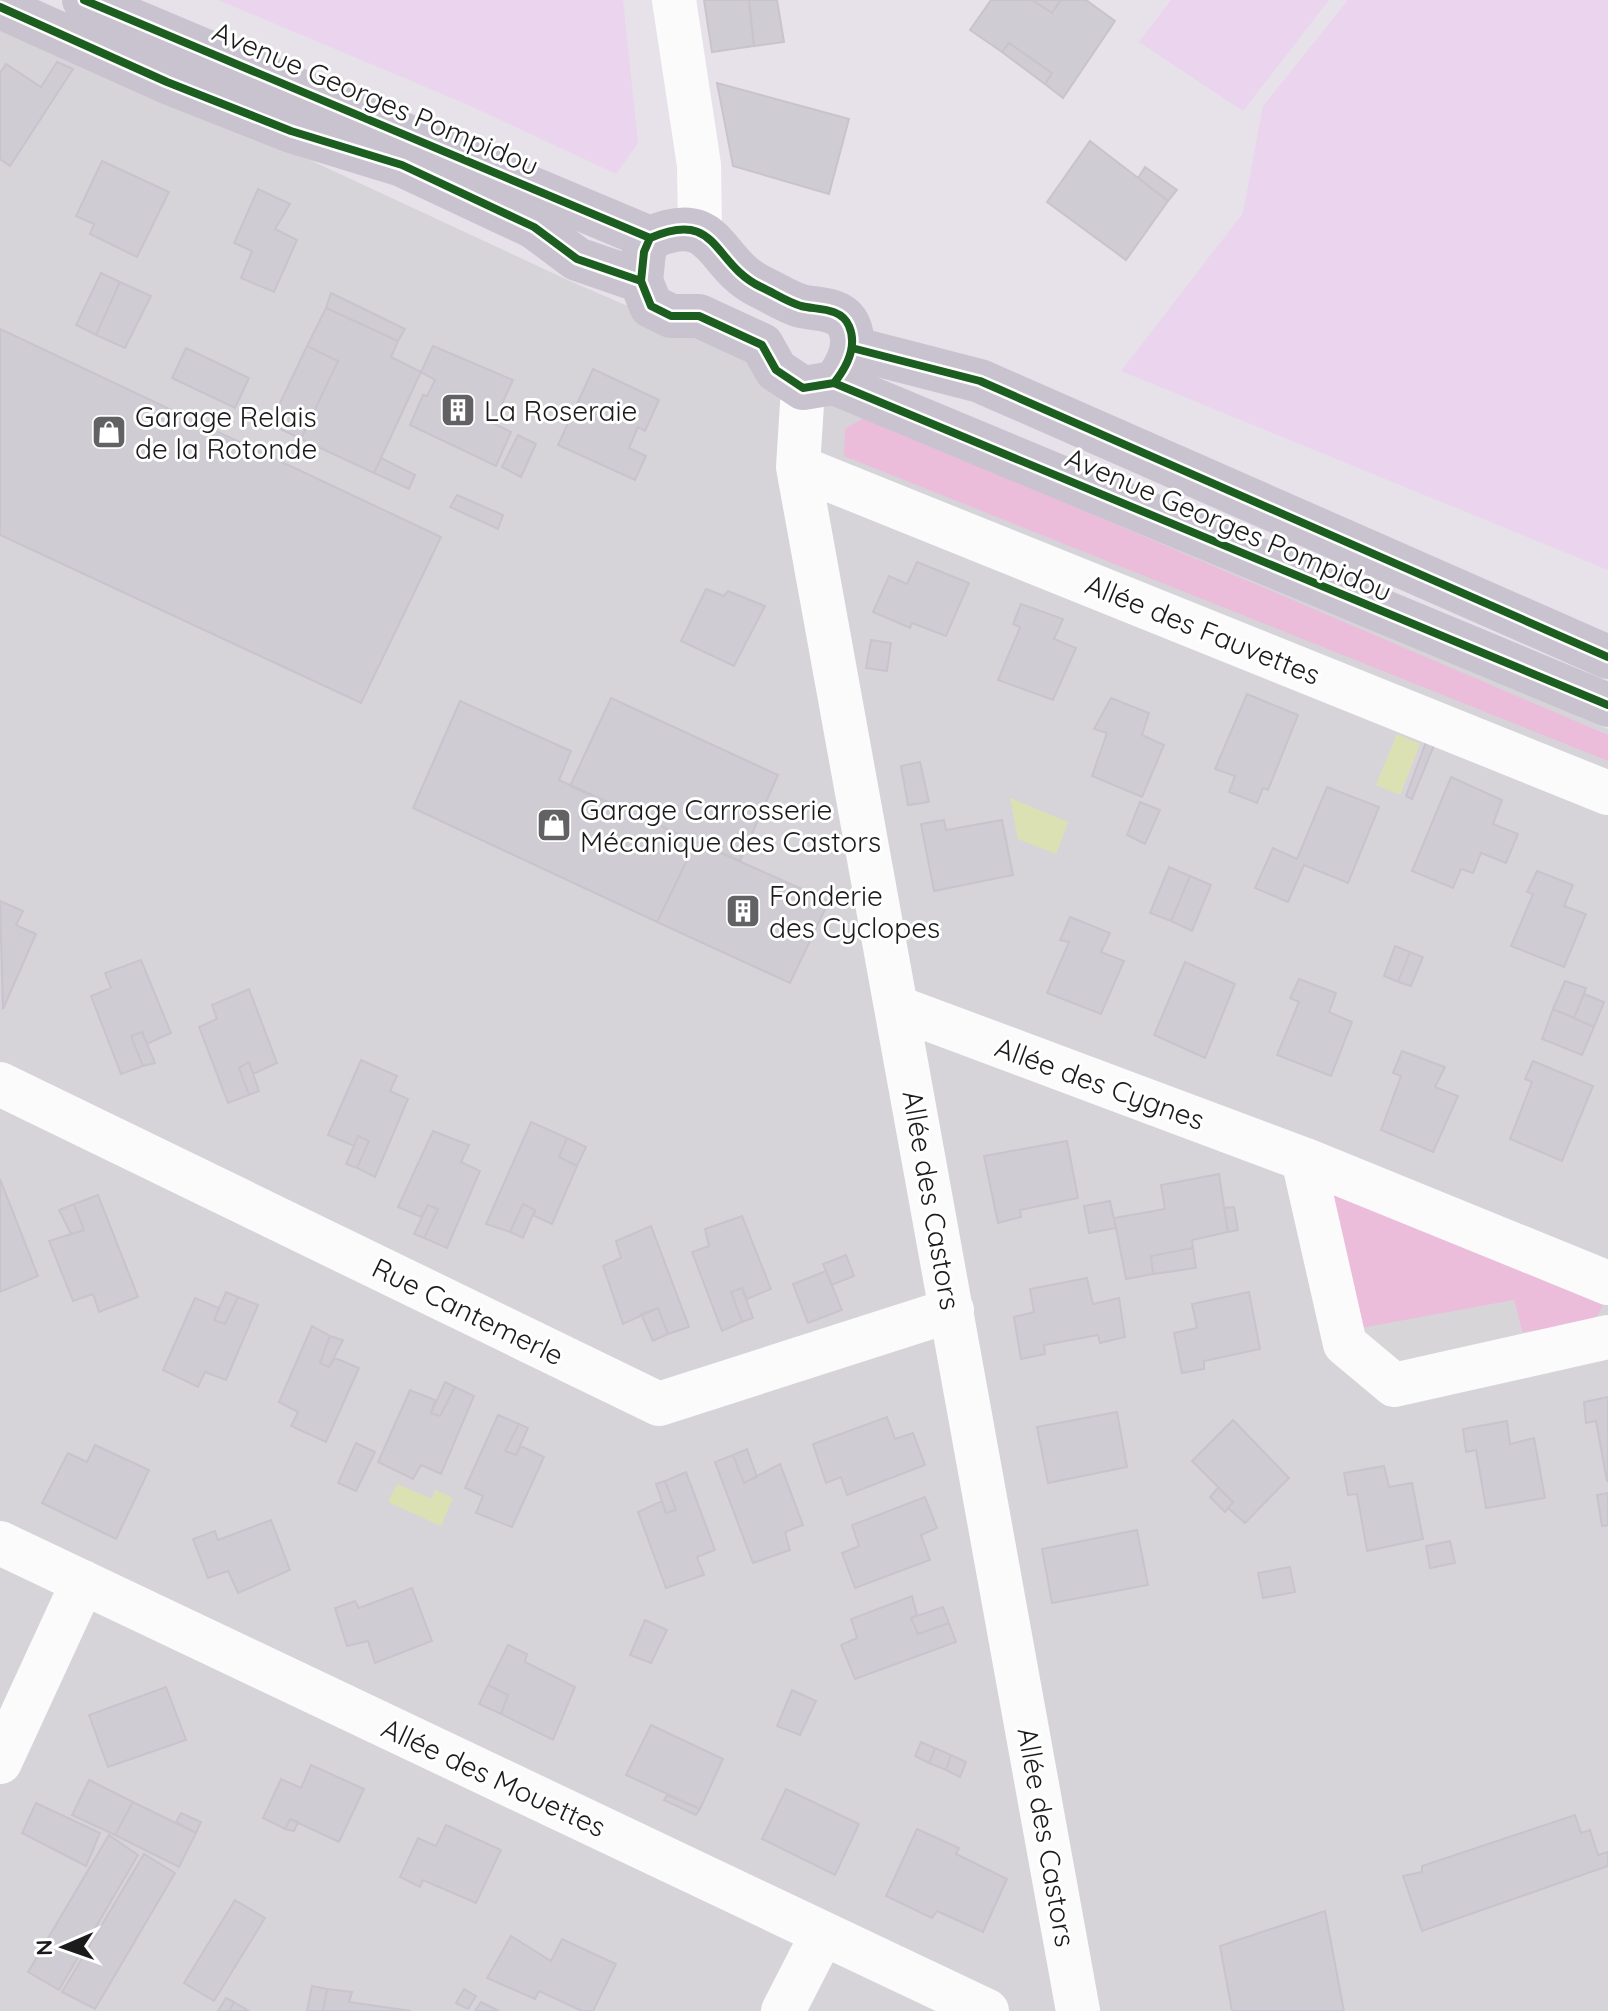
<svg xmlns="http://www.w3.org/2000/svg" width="1608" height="2011" font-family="Quicksand,sans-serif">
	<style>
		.residential { fill: #d7d4d9 }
		.farmland { fill: #ebd4ed }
		.grass { fill: #ebbddb }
		.parking { fill: #d7d5d8 }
		.water { fill: #dce1b3 }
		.building { fill: #cfccd3; stroke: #c8c3cd; stroke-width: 2 }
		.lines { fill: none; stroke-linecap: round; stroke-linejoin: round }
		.minor { stroke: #fbfbfc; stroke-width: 44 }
		.primary { stroke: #c9c3cf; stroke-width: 44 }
		.cycleway-casing { stroke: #fff; stroke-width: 13 }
		.cycleway { stroke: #1b5e20; stroke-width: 8 }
		.labels { text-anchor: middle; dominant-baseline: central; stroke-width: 6; stroke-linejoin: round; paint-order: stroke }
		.street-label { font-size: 28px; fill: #1b1b1b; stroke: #fff }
		.poi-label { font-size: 28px; fill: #1b1b1b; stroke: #fff; text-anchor: start }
	</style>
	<rect width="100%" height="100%" fill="#e7e2ea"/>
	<path class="residential" d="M0 16 570 281 1608 729V2011H0Z"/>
	<path class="farmland" d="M218 0H623L638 143 616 174 466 104Z
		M1171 0H1329L1243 111 1139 42Z
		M1348 0H1608V570L1121 371 1243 213 1263 106Z"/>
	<path class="grass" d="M865 417 1608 735V761L844 456 845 429Z
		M1329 1187 1585 1292 1603 1306 1592 1324 1522 1332 1514 1300 1362 1328Z"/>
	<path class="parking" d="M1514 1300 1529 1357 1394 1385 1362 1328Z"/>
	<path class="water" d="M1397 734 1420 744 1400 795 1376 785Z
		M1010 798 1068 822 1056 854 1018 839Z
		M397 1484 432 1499 435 1490 453 1498 441 1526 388 1502Z"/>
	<path class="building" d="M704 0H749L754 46 712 52Z
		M749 0H777L784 42 754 46Z
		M991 0H1032L1052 13 1061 0H1086L1115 21 1063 98 1045 84 1052 73 1009 43 1002 52 970 30Z
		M1032 0H1061L1052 13Z
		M1009 43 1052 73 1045 84 1002 52Z
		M57 62 73 69 10 166 0 159V73L6 64 41 87Z
		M717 83 849 119 829 194 733 166Z
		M1090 141 1168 201 1126 260 1047 202Z
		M102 161 169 192 137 257 90 234 94 224 76 216Z
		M1145 167 1177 190 1168 201 1138 178Z
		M258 189 290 204 275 229 297 240 274 292 241 278 252 251 234 243Z
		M101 273 120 282 96 335 76 325Z
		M120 282 151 296 125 348 96 335Z
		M331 293 405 329 398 341 326 308Z
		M326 308 398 341 391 357 421 372 374 473 301 439 338 361 307 346Z
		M0 329 441 537 361 703 0 535Z
		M307 346 338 361 301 439 270 424Z
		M433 346 513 380 493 423 511 432 496 466 410 425 423 395 427 396 435 380 421 372Z
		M186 348 249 378 235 408 172 378Z
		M593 369 659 400 645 431 638 427 629 448 646 456 635 480 558 445Z
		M518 435 536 444 521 477 502 467Z
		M381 458 415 475 409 489 374 473Z
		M457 495 503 515 498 529 450 507Z
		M917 562 969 583 946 636 912 623 910 628 873 612 889 576 907 584Z
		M706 589 724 596 728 591 765 606 734 666 681 641Z
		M1021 604 1063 619 1054 639 1076 648 1053 700 998 680 1020 627 1013 624Z
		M871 640 891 643 887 671 866 668Z
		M1247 694 1298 715 1268 790 1263 788 1257 803 1229 792 1235 776 1215 769Z
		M611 698 778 775 740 861 570 786Z
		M1111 698 1149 713 1142 735 1164 745 1142 797 1092 776 1107 733 1094 729Z
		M460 701 571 751 559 780 696 842 657 922 413 808Z
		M1437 738 1412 799 1406 796 1426 742Z
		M920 762 929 802 908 805 901 766Z
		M1451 777 1502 800 1493 824 1518 834 1506 863 1481 853 1473 873 1461 869 1453 888 1412 871Z
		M1327 787 1379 807 1348 883 1304 865 1288 902 1255 888 1273 848 1297 859Z
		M1140 802 1160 810 1145 844 1127 835Z
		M944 820 946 830 1002 820 1013 875 934 891 921 824Z
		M696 842 829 901 790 983 657 922Z
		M1169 867 1190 876 1171 921 1150 913Z
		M1537 871 1573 885 1564 906 1586 914 1564 967 1511 946 1533 894 1527 892Z
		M1190 876 1211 885 1192 931 1171 921Z
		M0 901 23 911 16 925 36 934 3 1009Z
		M1070 917 1110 933 1101 952 1124 961 1101 1014 1047 993 1069 942 1060 940Z
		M1395 946 1410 952 1398 982 1384 976Z
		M1410 952 1423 957 1411 986 1398 982Z
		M141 960 171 1033 147 1044 142 1032 131 1036 143 1066 121 1074 91 996 111 988 105 973Z
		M1185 962 1235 984 1205 1058 1154 1035Z
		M1299 979 1336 993 1329 1012 1352 1022 1331 1076 1277 1055 1299 1002 1290 998Z
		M1565 981 1586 988 1574 1018 1553 1009Z
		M249 989 277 1063 253 1074 249 1062 239 1068 249 1095 228 1103 199 1027 217 1019 212 1005Z
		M1584 994 1604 1002 1594 1027 1574 1018Z
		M1553 1009 1594 1027 1582 1055 1542 1039Z
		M142 1032 147 1044 155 1063 143 1066 131 1036Z
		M1402 1051 1445 1067 1435 1087 1458 1096 1433 1152 1381 1130 1401 1076 1393 1073Z
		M361 1060 397 1076 390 1091 408 1099 375 1177 357 1168 369 1141 358 1136 354 1146 328 1135Z
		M1533 1061 1593 1086 1562 1161 1510 1139 1532 1082 1525 1079Z
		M249 1062 259 1091 249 1095 239 1068Z
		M531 1122 567 1138 559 1157 577 1166 552 1224 534 1216 535 1210 523 1204 510 1232 486 1224Z
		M433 1131 469 1145 461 1162 480 1171 447 1248 424 1238 438 1209 428 1205 421 1217 398 1207Z
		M358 1136 369 1141 357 1168 346 1164Z
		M567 1138 586 1147 577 1166 559 1157Z
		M1067 1141 1078 1198 1020 1210 1021 1217 998 1223 984 1156Z
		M1219 1174 1228 1232 1192 1240 1193 1248 1151 1256 1153 1274 1126 1279 1114 1218 1165 1209 1161 1185Z
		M0 1179 38 1276 0 1292Z
		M98 1195 138 1297 99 1312 93 1294 73 1301 49 1241 84 1230 74 1204Z
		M1110 1201 1116 1228 1089 1233 1084 1206Z
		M74 1204 84 1230 71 1234 59 1210Z
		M523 1204 535 1210 523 1238 510 1232Z
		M428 1205 438 1209 424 1238 414 1234Z
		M1234 1207 1238 1230 1228 1232 1224 1208Z
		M742 1216 771 1289 747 1299 742 1288 731 1292 742 1322 722 1331 692 1252 709 1246 705 1229Z
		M651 1226 689 1327 668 1334 658 1308 623 1324 603 1266 621 1258 616 1241Z
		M1193 1248 1196 1268 1153 1274 1151 1256Z
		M846 1255 854 1276 832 1285 823 1264Z
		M826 1271 842 1310 808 1323 793 1284Z
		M1087 1278 1093 1304 1119 1298 1125 1337 1100 1343 1098 1335 1044 1345 1045 1354 1021 1359 1014 1317 1034 1312 1030 1289Z
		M742 1288 753 1318 742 1322 731 1292Z
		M226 1292 238 1297 225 1324 214 1320Z
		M1249 1292 1260 1349 1204 1361V1369L1182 1373 1174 1333 1197 1328 1192 1304Z
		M238 1297 258 1305 226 1380 205 1372 198 1387 163 1370 195 1298 219 1308 214 1320 225 1324Z
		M658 1308 668 1334 653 1341 641 1314Z
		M312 1326 330 1336 320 1363 329 1367 335 1358 359 1368 326 1442 291 1426 298 1412 279 1402Z
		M330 1336 343 1340 329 1367 320 1363Z
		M445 1382 455 1387 440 1416 431 1413Z
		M455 1387 474 1396 441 1474 421 1465 413 1479 378 1462 410 1390 435 1400 431 1413 440 1416Z
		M1608 1397V1481H1607L1596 1421 1586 1423 1584 1402Z
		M1117 1412 1127 1467 1048 1483 1037 1427Z
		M498 1415 519 1424 505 1451 516 1455 521 1446 544 1457 512 1527 476 1513 483 1496 465 1488Z
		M887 1417 895 1439 913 1433 925 1465 847 1495 841 1477 826 1483 813 1444Z
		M1233 1420 1289 1478 1245 1523 1228 1508 1233 1502 1192 1461Z
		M1507 1421 1510 1444 1534 1438 1545 1498 1486 1508 1476 1450 1466 1452 1463 1429Z
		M519 1424 528 1428 516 1455 505 1451Z
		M356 1443 375 1452 356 1491 338 1483Z
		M95 1445 149 1470 116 1539 42 1503 68 1453 87 1462Z
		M747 1449 757 1477 744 1483 733 1455Z
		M733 1455 744 1483 780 1464 803 1525 785 1532 790 1550 753 1563 715 1462Z
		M1384 1466 1389 1487 1412 1483 1423 1539 1367 1551 1357 1494 1348 1495 1344 1473Z
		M686 1472 715 1550 697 1557 704 1575 666 1588 638 1512 662 1501 666 1513 676 1510 665 1481Z
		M665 1481 676 1510 666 1513 656 1484Z
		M1218 1488 1233 1502 1225 1512 1210 1497Z
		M1608 1493V1525L1602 1526 1597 1495Z
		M925 1497 937 1528 921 1535 930 1560 855 1588 842 1553 859 1546 852 1525Z
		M271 1520 290 1570 238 1593 228 1571 208 1578 193 1539 215 1531 218 1540Z
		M1137 1530 1148 1585 1052 1603 1042 1549Z
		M1450 1541 1455 1563 1430 1568 1426 1546Z
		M1290 1567 1295 1592 1263 1598 1258 1573Z
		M412 1588 432 1641 375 1663 368 1641 347 1646 335 1608 355 1601 359 1608Z
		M912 1596 917 1615 911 1618 918 1634 949 1623 956 1642 855 1679 841 1645 857 1638 851 1619Z
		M943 1607 949 1623 918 1634 911 1618Z
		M645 1620 667 1630 651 1663 630 1655Z
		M508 1645 527 1654 525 1662 575 1687 553 1740 501 1714 508 1695 488 1685Z
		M488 1685 508 1695 501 1714 479 1704Z
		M166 1687 186 1740 108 1767 89 1715Z
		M792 1690 816 1701 800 1735 777 1726Z
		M651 1725 723 1759 700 1809 626 1775Z
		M921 1742 935 1748 929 1763 915 1756Z
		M935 1748 951 1755 946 1770 929 1763Z
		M951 1755 966 1762 960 1777 946 1770Z
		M311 1765 364 1789 339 1842 290 1819 285 1829 263 1818 281 1779 301 1788Z
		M89 1780 133 1802 115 1835 72 1815Z
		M786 1789 859 1824 835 1875 762 1839Z
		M667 1795 700 1809 696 1815 664 1800Z
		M133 1802 196 1833 179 1867 115 1835Z
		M36 1803 100 1833 86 1866 22 1833Z
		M181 1813 201 1822 196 1833 176 1822Z
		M1575 1815 1581 1833 1590 1830 1598 1855 1608 1852V1866L1422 1931 1403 1876 1422 1872V1866Z
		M290 1819 298 1822 294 1831 285 1829Z
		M446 1825 501 1850 476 1903 423 1880 420 1887 400 1877 418 1838 436 1846Z
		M917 1829 959 1848 956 1854 1007 1879 983 1932 937 1911 932 1918 886 1896Z
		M109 1835 138 1855 59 1990 28 1972Z
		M144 1854 175 1873 95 2009 62 1992Z
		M235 1900 265 1918 214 2001 184 1983Z
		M1325 1911 1344 2011H1232L1220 1946Z
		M511 1936 551 1961 562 1939 616 1964 593 2011H582L539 1991 535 1999 487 1978Z
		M312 1986 327 1989 323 2011H307Z
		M327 1989 352 1992 349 2002 411 2011H323Z
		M464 1989 476 1996 468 2009 456 2003Z
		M226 1998 234 2002 229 2011H218Z
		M234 2002 249 2011H229Z
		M481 2002 499 2011H475Z"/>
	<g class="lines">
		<path class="minor" d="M674 0 699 165 700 231
			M803 388 798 467 1078 2011
			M798 467 1608 793
			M896 1007 1303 1159 1608 1283
			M0 1084 659 1404 952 1310
			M1303 1159 1345 1344 1394 1385 1608 1337
			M0 1543 987 2011
			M0 1762 83 1582
			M783 2011 823 1933"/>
		<path class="primary" d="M84 0 650 238
			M0 7 167 82 291 131 402 165 534 227 577 259 641 281 651 306 671 316H699L762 345 776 370 803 388 834 383C846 368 858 347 849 326 841 307 817 310 801 306 787 302 774 293 761 287 712 264 719 208 650 238L644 252 641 281
			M852 348 980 381 1608 657
			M834 383 1608 705"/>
		<g class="cycleway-casing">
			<path id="cycleway" d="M84 0 650 238
				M0 7 167 82 291 131 402 165 534 227 577 259 641 281 651 306 671 316H699L762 345 776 370 803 388 834 383C846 368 858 347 849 326 841 307 817 310 801 306 787 302 774 293 761 287 712 264 719 208 650 238L644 252 641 281
				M852 348 980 381 1608 657
				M834 383 1608 705"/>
		</g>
		<use href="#cycleway" class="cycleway"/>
	</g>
	<defs>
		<g id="building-square" transform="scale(1.8)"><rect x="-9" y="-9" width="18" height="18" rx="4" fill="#626163" stroke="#fff"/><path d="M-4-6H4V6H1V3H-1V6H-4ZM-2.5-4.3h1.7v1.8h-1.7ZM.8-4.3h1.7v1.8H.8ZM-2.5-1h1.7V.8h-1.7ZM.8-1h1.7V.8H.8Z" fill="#fff"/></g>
		<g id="shop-square" transform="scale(1.8)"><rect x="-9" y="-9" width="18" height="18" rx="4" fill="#626163" stroke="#fff"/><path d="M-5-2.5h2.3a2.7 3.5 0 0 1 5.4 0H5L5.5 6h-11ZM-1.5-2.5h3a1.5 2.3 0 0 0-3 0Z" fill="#fff"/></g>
	</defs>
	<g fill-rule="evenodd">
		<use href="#building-square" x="458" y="410"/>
		<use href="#shop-square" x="109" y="432"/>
		<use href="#shop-square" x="554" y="825"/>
		<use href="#building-square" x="743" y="911"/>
	</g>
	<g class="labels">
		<g class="street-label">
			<text transform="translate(376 98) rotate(23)">Avenue Georges Pompidou</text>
			<text transform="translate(1229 524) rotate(23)">Avenue Georges Pompidou</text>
			<text transform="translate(1203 629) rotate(22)">Allée des Fauvettes</text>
			<text transform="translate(1100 1083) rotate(20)">Allée des Cygnes</text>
			<text transform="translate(932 1200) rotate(80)">Allée des Castors</text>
			<text transform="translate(468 1311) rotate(26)">Rue Cantemerle</text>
			<text transform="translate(494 1777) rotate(25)">Allée des Mouettes</text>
			<text transform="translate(1047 1837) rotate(80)">Allée des Castors</text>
		</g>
		<g class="poi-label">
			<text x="484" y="410">La Roseraie</text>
			<text x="135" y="416">Garage Relais<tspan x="135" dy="32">de la Rotonde</tspan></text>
			<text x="580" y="809">Garage Carrosserie<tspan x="580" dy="32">Mécanique des Castors</tspan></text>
			<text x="769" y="895">Fonderie<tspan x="769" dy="32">des Cyclopes</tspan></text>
		</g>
	</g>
	<g transform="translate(64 1947) rotate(268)" stroke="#ffffff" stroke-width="6" paint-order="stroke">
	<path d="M0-6L14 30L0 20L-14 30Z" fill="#1b1b1b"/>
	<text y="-12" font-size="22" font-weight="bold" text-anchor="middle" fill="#1b1b1b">N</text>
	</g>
</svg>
